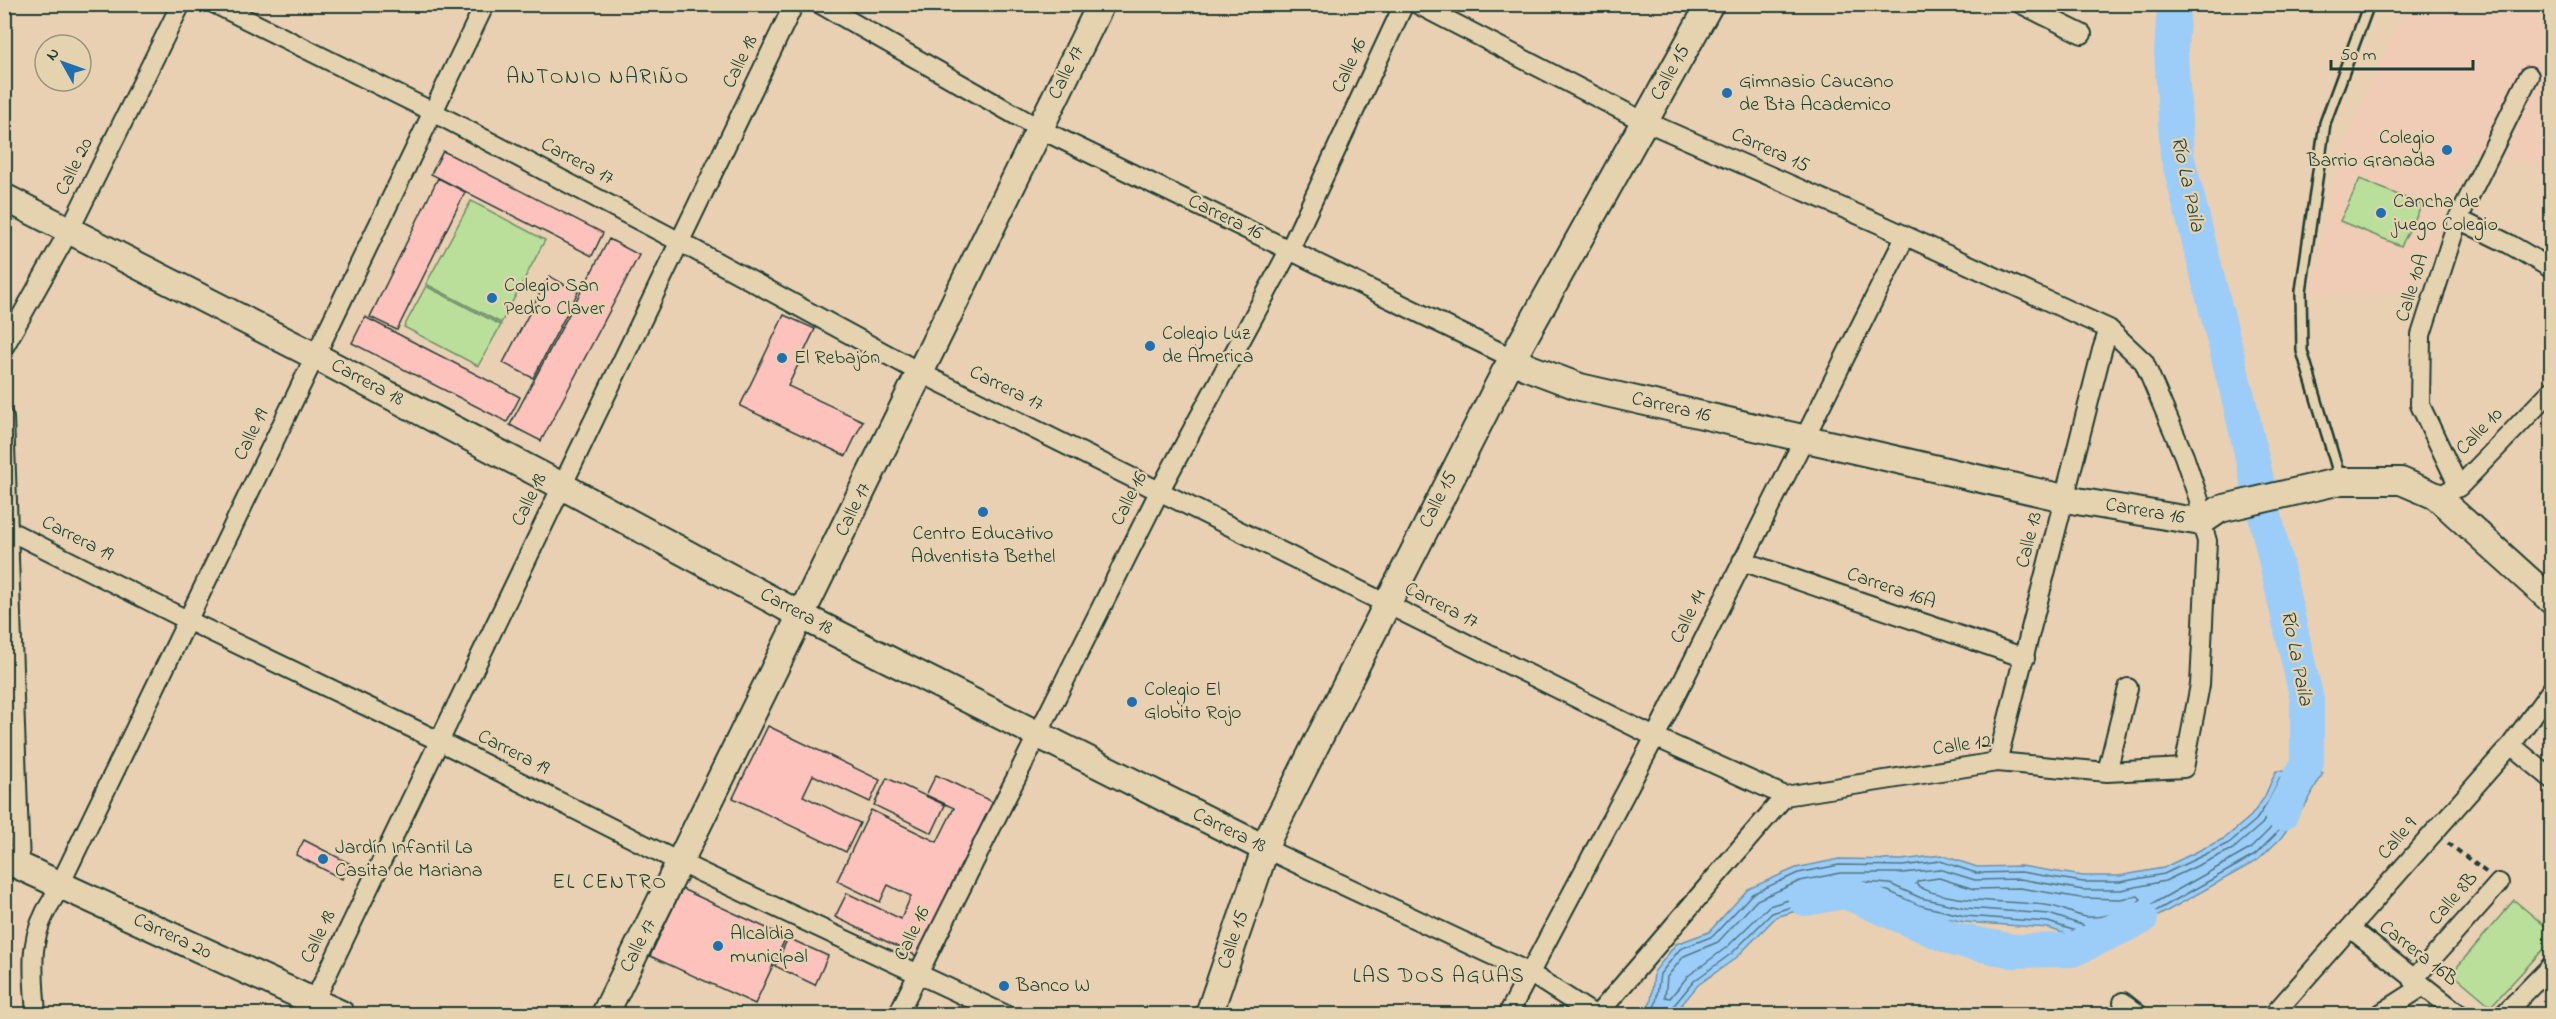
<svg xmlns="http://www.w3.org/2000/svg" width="2556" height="1019" font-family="'Indie Flower',sans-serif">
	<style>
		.built { fill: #f0ccb6 }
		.green { fill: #badf9a; stroke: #6c8e67; stroke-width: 1.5 }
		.water { fill: #9ccdf8; stroke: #6a93aa; stroke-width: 1.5 }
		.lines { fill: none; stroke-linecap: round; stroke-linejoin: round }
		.shore { stroke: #517782; stroke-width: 1.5 }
		.river { stroke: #9ccdf8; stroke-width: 34 }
		.building { fill: #fec2bd; stroke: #1f3d34; stroke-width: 1.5 }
		.lane-casing { stroke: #1f3d34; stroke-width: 14 }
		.street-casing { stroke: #1f3d34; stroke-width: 22 }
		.secondary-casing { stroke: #1f3d34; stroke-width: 30 }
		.path { stroke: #1f3d34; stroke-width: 4; stroke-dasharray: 6 4.5; stroke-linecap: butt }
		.lane { stroke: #e5d3b0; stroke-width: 9 }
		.street { stroke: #e5d3b0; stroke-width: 18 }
		.secondary { stroke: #e5d3b0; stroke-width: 26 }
		.poi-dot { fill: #1f6fb2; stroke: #e5d3b0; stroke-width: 2 }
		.labels { text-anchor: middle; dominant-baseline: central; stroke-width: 4.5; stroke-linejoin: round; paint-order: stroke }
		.street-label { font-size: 20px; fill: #1f3d34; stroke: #e5d3b0 }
		.poi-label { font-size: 20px; fill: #1f3d34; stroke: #e5d3b0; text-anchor: start }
		.neighbourhood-label { font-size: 21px; letter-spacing: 1.5px; fill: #1f3d34; stroke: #e5d3b0 }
		.water-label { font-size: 21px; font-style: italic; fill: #25443e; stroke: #e5d3b0 }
	</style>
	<rect width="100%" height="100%" fill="#ead0b3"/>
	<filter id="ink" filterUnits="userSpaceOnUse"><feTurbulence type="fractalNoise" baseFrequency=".0167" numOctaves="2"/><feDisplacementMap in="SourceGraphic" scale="12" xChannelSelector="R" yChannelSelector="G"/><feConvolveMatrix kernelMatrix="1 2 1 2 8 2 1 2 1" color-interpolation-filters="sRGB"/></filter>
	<g filter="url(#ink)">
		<path class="built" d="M2406 5H2551V165L2467 154 2416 290 2312 294 2344 146Z"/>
		<path class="green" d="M2360 179 2422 205 2401 246 2340 221Z
			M471 201 545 240 501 323 426 284Z
			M426 286 501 325 478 366 404 327Z
			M2514 900 2551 931V941L2491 1006 2452 973Z"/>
		<path class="water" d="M2276 771 2323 773 2308 801 2280 839 2258 860 2128 933 2084 940 2048 928 1964 922 1916 911 1887 897 1853 894 1776 917 1736 958 1698 985 1674 1014H1643L1651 1002 1654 972 1676 944 1709 932 1748 889 1796 868 1839 859 1902 860 1941 855 1977 867 2021 866 2083 876H2119L2163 868 2225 838 2251 816 2264 798Z"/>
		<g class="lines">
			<path class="shore" d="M2296 785 2299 788 2296 794 2269 830 2250 849 2124 920 2085 926 2049 914 1966 908 1921 898 1890 884 1851 881 1769 906 1727 947 1688 976 1670 998 1665 997 1667 977 1684 956 1718 942 1757 900 1800 881 1840 873H1903L1939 869 1975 880 2020 879 2083 890H2121L2165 881 2233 849 2262 824 2285 786Z
				M1939 878 1974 889 2020 888 2081 898 2120 899 2138 896 2141 899C2130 911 2103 918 2086 917 2074 915 2063 908 2051 906 2019 900 1939 904 1916 884L1918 881Z
				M1650 1014 1656 1003 1660 974 1680 949 1713 936 1752 894 1798 873 1839 865 1903 866 1940 861 1976 873 2021 872 2083 882H2120L2164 874 2229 843 2256 820 2269 801 2280 778 2311 780 2302 798 2275 835 2255 855 2126 928 2085 934 2048 922 1965 916 1918 905 1888 891 1852 888 1772 913 1732 953 1694 981 1671 1009 1670 1014"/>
			<path class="river" d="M2174 4 2171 51 2177 155 2240 405 2307 700V763L2281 814
				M1805 899 1845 892 1956 940 2013 951 2072 950 2141 918"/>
		</g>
		<path class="building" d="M443 151 603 233 592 256 431 174Z
			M438 178 465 192 397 330 370 317Z
			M609 239 639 255 541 441 510 425Z
			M549 276 578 292 533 378 503 363Z
			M784 315 815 329 788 386 863 421 846 456 740 406Z
			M365 317 520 397 507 422 352 343Z
			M768 726 880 780 870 802 813 775 803 796 860 823 846 852 733 798Z
			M936 775 995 803 921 958 835 917 847 893 901 919 911 896 888 885 880 902 837 881 871 810 937 842 954 808 926 795Z
			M887 778 945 805 932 833 874 805Z
			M304 840 349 863 342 879 296 855Z
			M682 889 786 937 755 1004 650 956Z
			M788 938 828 956 815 985 775 966Z"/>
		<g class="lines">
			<g class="lane-casing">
				<path id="lane" d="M2340 478 2302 351 2301 291 2325 123 2369 4"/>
			</g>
			<g class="street-casing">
				<path id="street" d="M215 4 433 112 680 242 921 373 1655 737 1785 796
					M820 4 1040 129 1512 358
					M1417 4 1633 116 1882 225 2109 329 2144 362 2184 456 2199 500 2201 522 2207 541 2200 685 2184 768 2107 772 1997 762 1785 796 1598 1014
					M2021 4 2082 34
					M2458 219 2509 244 2552 269
					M4 347 70 229 181 4
					M4 418 20 866
					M2459 487 2420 405 2421 335 2458 219 2529 76
					M2448 491 2459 487 2552 390
					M4 528 187 620 439 741 681 863 1004 1014
					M1742 561 2025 658
					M2511 745 2552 779
					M1997 762 2102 350 2109 329
					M2107 772 2128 688
					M1264 848 1528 972 1593 1014
					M2350 928 2459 1014
					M2413 980 2499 883
					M2123 1002 2138 1014
					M36 1014C33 970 27 938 53 899L485 4
					M308 1014 794 4
					M898 1014 1160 490 1290 249 1404 4
					M1508 1014 1655 737 1905 237
					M2274 1014 2511 745 2552 689
					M2380 1014 2422 987
					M2504 1014 2552 965"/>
			</g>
			<g class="secondary-casing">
				<path id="secondary" d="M4 197 315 356 562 486 802 616 1264 848
					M1512 358 1527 367 1580 387 2077 501 2201 522 2220 509 2341 481H2401L2436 496 2552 601
					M4 859 341 1014
					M605 1014 1101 4
					M1209 1014 1270 835 1505 372 1710 4"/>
			</g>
			<path class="path" d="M2448 843 2487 873"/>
			<use href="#lane" class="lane"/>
			<use href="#street" class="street"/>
			<use href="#secondary" class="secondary"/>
		</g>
	</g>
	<g class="poi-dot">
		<circle cx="1727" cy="93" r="6"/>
		<circle cx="2447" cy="150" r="6"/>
		<circle cx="2381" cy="213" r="6"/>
		<circle cx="492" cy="298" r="6"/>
		<circle cx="1150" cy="346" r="6"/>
		<circle cx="782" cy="358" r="6"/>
		<circle cx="983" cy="512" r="6"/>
		<circle cx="1132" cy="702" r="6"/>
		<circle cx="323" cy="859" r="6"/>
		<circle cx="718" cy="946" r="6"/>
		<circle cx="1004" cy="986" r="6"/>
	</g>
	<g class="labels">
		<g class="street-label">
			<text transform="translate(741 62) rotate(-64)">Calle 18</text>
			<text transform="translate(1350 66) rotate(-65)">Calle 16</text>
			<text transform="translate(1067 73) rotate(-64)">Calle 17</text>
			<text transform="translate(1671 73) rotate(-61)">Calle 15</text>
			<text transform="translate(1770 151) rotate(24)">Carrera 15</text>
			<text transform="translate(577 162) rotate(28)">Carrera 17</text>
			<text transform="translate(75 167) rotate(-64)">Calle 20</text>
			<text transform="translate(1225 218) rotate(26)">Carrera 16</text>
			<text transform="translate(2413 288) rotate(-73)">Calle 10A</text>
			<text transform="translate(367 383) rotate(28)">Carrera 18</text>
			<text transform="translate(1006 389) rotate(26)">Carrera 17</text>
			<text transform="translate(1671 408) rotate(13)">Carrera 16</text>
			<text transform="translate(2480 432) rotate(-46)">Calle 10</text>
			<text transform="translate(252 435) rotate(-64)">Calle 19</text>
			<text transform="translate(1130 499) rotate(-63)">Calle 16</text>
			<text transform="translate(530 500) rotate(-64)">Calle 18</text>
			<text transform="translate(1439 500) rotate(-63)">Calle 15</text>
			<text transform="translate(854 510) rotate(-64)">Calle 17</text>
			<text transform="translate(2145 512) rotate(10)">Carrera 16</text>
			<text transform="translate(77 539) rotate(27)">Carrera 19</text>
			<text transform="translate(2030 540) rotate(-76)">Calle 13</text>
			<text transform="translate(1891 589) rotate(19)">Carrera 16A</text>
			<text transform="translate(1441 606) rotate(27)">Carrera 17</text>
			<text transform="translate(796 612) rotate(28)">Carrera 18</text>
			<text transform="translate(1689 617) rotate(-64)">Calle 14</text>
			<text transform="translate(1962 746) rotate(-8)">Calle 12</text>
			<text transform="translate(513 753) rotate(27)">Carrera 19</text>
			<text transform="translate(1229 831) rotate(26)">Carrera 18</text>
			<text transform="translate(2398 839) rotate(-49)">Calle 9</text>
			<text transform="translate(2454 899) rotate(-49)">Calle 8B</text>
			<text transform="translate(913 934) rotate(-64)">Calle 16</text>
			<text transform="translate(172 937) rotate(25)">Carrera 20</text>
			<text transform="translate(319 937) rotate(-64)">Calle 18</text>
			<text transform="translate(1234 940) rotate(-71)">Calle 15</text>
			<text transform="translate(639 946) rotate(-63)">Calle 17</text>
			<text transform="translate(2418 954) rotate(38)">Carrera 16B</text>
		</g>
		<g class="poi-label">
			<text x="1739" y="82">Gimnasio Caucano<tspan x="1739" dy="23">de Bta Academico</tspan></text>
			<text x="2435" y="138" text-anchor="end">Colegio<tspan x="2435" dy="23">Barrio Granada</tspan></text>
			<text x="2393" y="202">Cancha de<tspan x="2393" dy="23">juego Colegio</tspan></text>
			<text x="504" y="286">Colegio San<tspan x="504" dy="23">Pedro Claver</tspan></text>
			<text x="1162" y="334">Colegio Luz<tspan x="1162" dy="23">de America</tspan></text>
			<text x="794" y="358">El Rebajón</text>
			<text x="983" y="534" text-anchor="middle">Centro Educativo<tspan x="983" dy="23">Adventista Bethel</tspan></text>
			<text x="1144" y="690">Colegio El<tspan x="1144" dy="23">Globito Rojo</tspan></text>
			<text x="335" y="848">Jardín Infantil La<tspan x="335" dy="23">Casita de Mariana</tspan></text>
			<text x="730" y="934">Alcaldia<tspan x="730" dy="23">municipal</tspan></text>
			<text x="1016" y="986">Banco W</text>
		</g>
		<g class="neighbourhood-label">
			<text x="598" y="78">ANTONIO NARIÑO</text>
			<text x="610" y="883">EL CENTRO</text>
			<text x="1439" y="977">LAS DOS AGUAS</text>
		</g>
		<g class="water-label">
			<text transform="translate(2187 184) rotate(78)">Río La Paila</text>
			<text transform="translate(2296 658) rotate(79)">Río La Paila</text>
		</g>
	</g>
	<rect width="2556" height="1019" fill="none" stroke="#e5d3b0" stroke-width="24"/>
	<rect x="12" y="12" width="2532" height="995" fill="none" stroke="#1f3d34" stroke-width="2" filter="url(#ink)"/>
	<g transform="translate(63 63) rotate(310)"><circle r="28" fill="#e5d3b0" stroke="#96977e" stroke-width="1.5"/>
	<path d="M0-4.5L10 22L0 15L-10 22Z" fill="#1f6fb2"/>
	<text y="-9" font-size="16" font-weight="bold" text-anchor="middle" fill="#1f3d34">N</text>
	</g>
	<path d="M2331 60v9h142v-9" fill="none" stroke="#1f3d34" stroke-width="3"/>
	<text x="2340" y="60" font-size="18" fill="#1f3d34" stroke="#e5d3b0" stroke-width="4.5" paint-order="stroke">50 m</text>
</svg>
